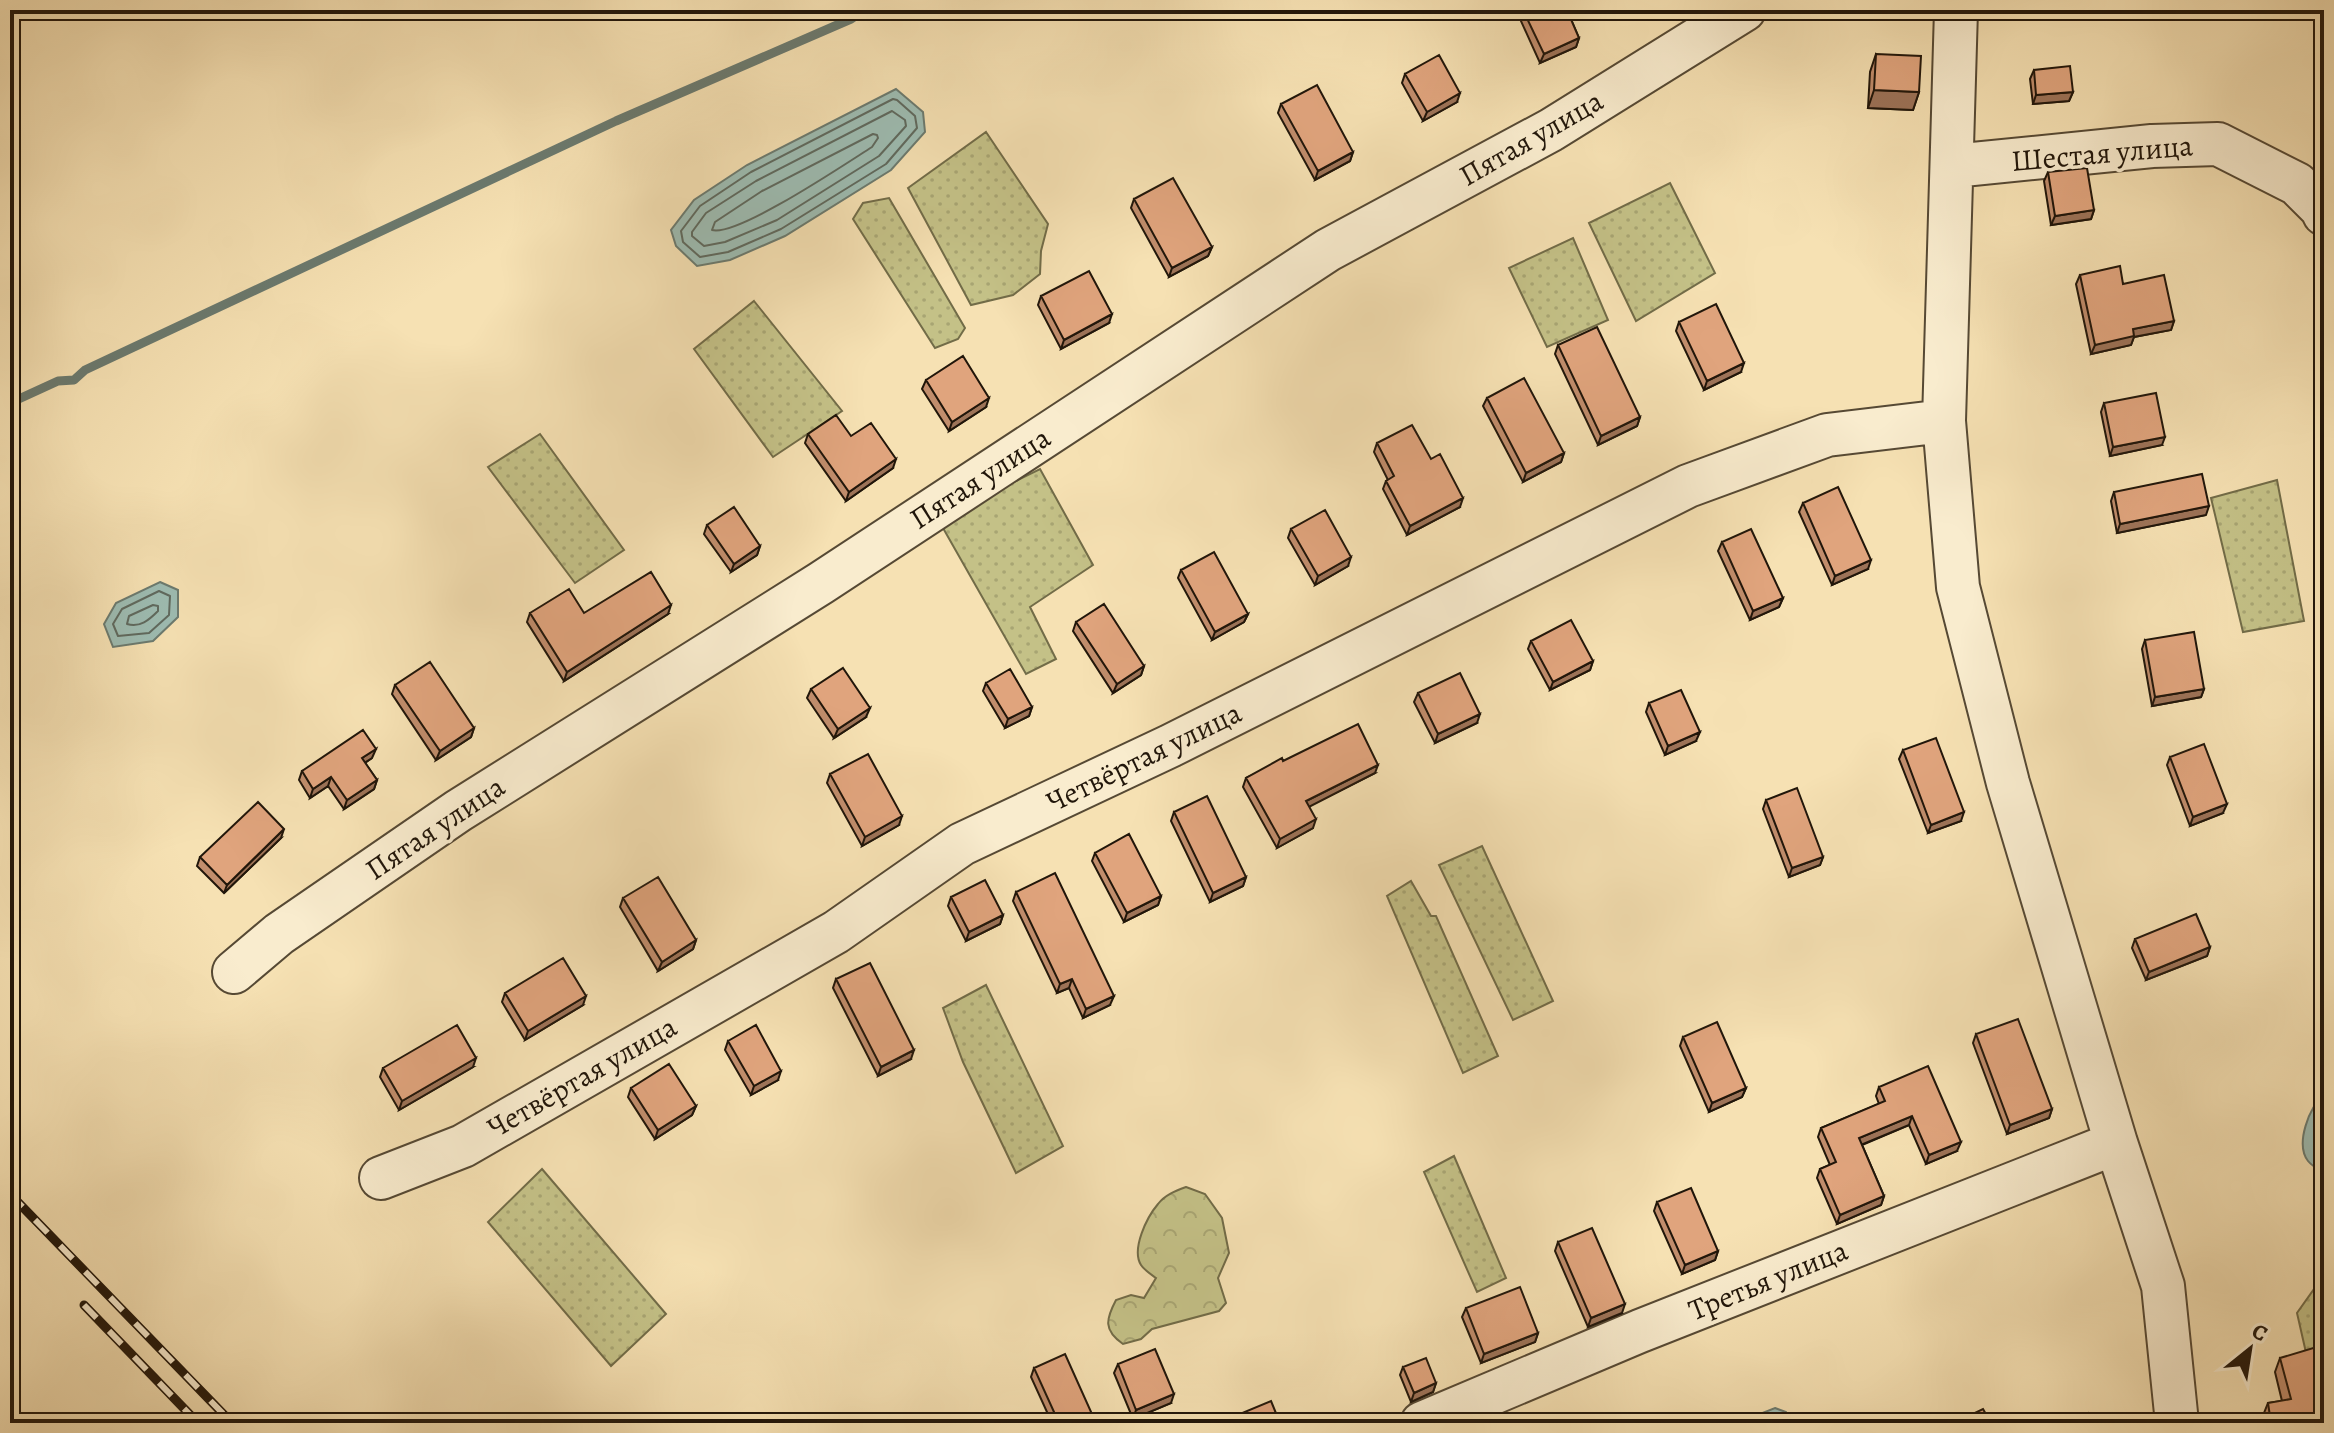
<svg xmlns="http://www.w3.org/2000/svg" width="2334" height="1433" font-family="Alegreya,serif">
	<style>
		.grass { fill: url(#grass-dots); stroke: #726c48; stroke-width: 2 }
		.forest { fill: url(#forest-crowns); stroke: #726c48; stroke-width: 2 }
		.water { fill: #9dbcb2; stroke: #6b7a6f; stroke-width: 2 }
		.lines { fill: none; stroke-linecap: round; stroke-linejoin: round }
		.shore { stroke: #5f695e; stroke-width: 2 }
		.stream { stroke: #6b7a6f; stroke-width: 9 }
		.minor-casing { stroke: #564934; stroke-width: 46 }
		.minor { stroke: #f9ecce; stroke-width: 42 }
		.rail-casing { stroke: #21160a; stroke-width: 9 }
		.rail { stroke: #f9ecce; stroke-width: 6; stroke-dasharray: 18; stroke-linecap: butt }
		.wall { fill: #c18d6c; stroke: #21160a; stroke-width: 2 }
		.shaded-wall { fill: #9d7358; stroke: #21160a; stroke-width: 2 }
		.building { fill: #e0a47d; stroke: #21160a; stroke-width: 2 }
		.labels { text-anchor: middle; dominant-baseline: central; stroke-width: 7; stroke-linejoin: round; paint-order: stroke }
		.street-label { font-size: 30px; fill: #21160a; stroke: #f9ecce }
	</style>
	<defs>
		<pattern id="grass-dots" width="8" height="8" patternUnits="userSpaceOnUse" patternTransform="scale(2)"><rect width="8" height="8" fill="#c4c187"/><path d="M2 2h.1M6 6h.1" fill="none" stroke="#a8a573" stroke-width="1.8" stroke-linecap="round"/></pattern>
		<pattern id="forest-crowns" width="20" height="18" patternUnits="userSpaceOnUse" patternTransform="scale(2)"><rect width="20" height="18" fill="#c4c187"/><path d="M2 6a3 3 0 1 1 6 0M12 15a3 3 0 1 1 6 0" fill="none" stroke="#a8a573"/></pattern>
	</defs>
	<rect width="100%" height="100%" fill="#f6e1b3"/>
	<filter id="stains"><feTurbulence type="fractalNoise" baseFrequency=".0025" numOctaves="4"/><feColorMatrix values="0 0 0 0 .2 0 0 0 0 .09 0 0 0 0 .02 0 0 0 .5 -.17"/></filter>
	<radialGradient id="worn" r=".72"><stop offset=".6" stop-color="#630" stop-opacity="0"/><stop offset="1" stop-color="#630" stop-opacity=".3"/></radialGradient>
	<path class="grass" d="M986 132 1048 224 1041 251 1040 274 1013 295 971 305 908 188Z
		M1670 183 1715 273 1636 321 1589 223Z
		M889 198 965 328 958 339 935 348 853 219 863 203Z
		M1573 238 1608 320 1547 347 1509 268Z
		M754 301 842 411 773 457 694 349Z
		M540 434 624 550 575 583 488 467Z
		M1040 469 1093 565 1030 607 1056 659 1026 674 943 528 984 497Z
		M2277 480 2304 621 2243 632 2211 498Z
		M1482 846 1553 1001 1513 1020 1439 865Z
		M1411 881 1431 916H1436L1498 1056 1463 1073 1387 896Z
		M986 985 1063 1146 1016 1173 963 1062 943 1008Z
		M1454 1156 1506 1278 1477 1292 1424 1172Z
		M542 1169 666 1314 611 1366 488 1222Z
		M2324 1275V1354L2307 1357 2297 1313Z"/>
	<path class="forest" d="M1186 1187 1205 1194 1222 1218 1229 1253 1218 1278 1226 1303 1219 1311 1152 1329 1141 1339 1123 1344C1103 1330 1106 1319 1116 1300L1131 1295 1144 1298 1156 1278C1152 1275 1144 1270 1141 1265 1131 1249 1147 1217 1158 1204 1165 1195 1175 1191 1186 1187Z"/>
	<path class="water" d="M896 89 923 112 925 132 891 170 785 236 730 260 697 266 676 246 671 230 694 200 747 165Z
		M160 582 178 590V617L153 641 113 647 104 624 116 603Z
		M2324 1095V1173C2319 1170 2312 1166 2308 1161 2295 1144 2309 1107 2324 1095Z
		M1775 1408 1786 1412 1791 1423H1737Z"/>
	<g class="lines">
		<path class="shore" d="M893 99 897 100 915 116 917 128 886 164 781 229 728 252 700 257 683 242 681 231 700 206 751 172Z
			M892 111 905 120 906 126 879 156 777 220 725 242 704 246 692 236V232L706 213 756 181Z
			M873 134 877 135 878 138 872 147C845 164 737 237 712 230L715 222 762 191Z
			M159 591 170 596 169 615 149 633 118 636 113 624 122 609Z
			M153 605 158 606V611C149 620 140 628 127 624L129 616Z"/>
		<path class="stream" d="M10 403 58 381 74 380 85 370 616 121 851 19 864 10"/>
		<g class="minor-casing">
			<path id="minor" d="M1956 10 1944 421 1958 587 2008 783 2116 1143 2163 1286 2177 1423
				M1953 166 2152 146 2218 144 2297 184 2322 209 2324 214
				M234 972 279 934 458 811 821 583 1328 250 1551 130 1744 10
				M381 1178 463 1146 836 932 962 844 1170 746 1688 486 1827 435 1944 421
				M1422 1423 1640 1331 2116 1143"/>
		</g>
		<use href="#minor" class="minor"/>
		<g class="rail-casing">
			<path id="rail" d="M10 1194 232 1423
				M84 1305 198 1423"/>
		</g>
		<use href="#rail" class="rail"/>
	</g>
	<path class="wall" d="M1516 10H1567L1579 38 1576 47 1540 63Z
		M2324 16V61L2314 27 2318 18Z
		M1876 54 1919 92 1913 110 1868 108 1870 72Z
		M2034 70 2073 92 2069 101 2033 104 2030 79Z
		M1405 74 1457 102 1423 121 1402 83Z
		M1281 104 1353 152 1350 161 1315 180 1278 113Z
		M2048 172 2094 210 2091 219 2051 225 2044 181Z
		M1134 199 1212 247 1208 256 1169 277 1131 208Z
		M2080 275 2123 284 2174 321 2171 330 2134 337 2131 345 2091 354 2076 284Z
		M1041 296 1109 323 1061 349 1038 305Z
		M1679 322 1741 372 1704 390 1676 331Z
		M1558 345 1640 417 1637 426 1598 445 1555 354Z
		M926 380 986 407 949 431 922 389Z
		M1487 398 1564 453 1561 462 1523 482 1483 406Z
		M2104 403 2162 445 2110 456 2101 412Z
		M808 434 851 436 893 468 846 501 805 443Z
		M1377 443 1431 459 1460 507 1407 535 1383 489 1386 481 1388 480 1374 452Z
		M2114 492 2206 515 2117 533 2111 501Z
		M1803 503 1868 569 1832 585 1799 512Z
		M707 525 760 546 757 555 731 572 704 534Z
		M1291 529 1348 566 1315 585 1288 538Z
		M1722 542 1783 598 1779 607 1750 620 1718 551Z
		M1181 570 1248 614 1244 622 1212 640 1178 578Z
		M530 613 668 614 564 681 527 622Z
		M1076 622 1144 666 1141 675 1113 693 1073 631Z
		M2145 640 2204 689 2201 697 2152 706 2142 649Z
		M1531 641 1593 661 1590 670 1550 690 1528 649Z
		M986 683 1032 707 1029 716 1005 728 983 691Z
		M395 685 474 728 471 737 436 760 392 694Z
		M811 689 866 717 834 738 807 698Z
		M1418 693 1477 723 1435 743 1414 702Z
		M1649 703 1696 741 1665 755 1646 712Z
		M1903 750 1961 821 1928 833 1899 759Z
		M2170 757 2223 813 2190 826 2167 765Z
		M372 758 365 763 377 780 374 789 344 809 328 786 310 798 299 780 302 771Z
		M1283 761 1375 773 1309 806 1313 828 1277 848 1243 787 1246 778Z
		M830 774 899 825 862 846 827 783Z
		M1766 800 1823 857 1820 865 1789 877 1763 809Z
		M1174 812 1246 877 1243 886 1210 902 1171 821Z
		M281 838 224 893 197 866 200 857Z
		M1095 853 1161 896 1158 905 1124 922 1092 861Z
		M1016 892 1110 1005 1083 1018 1069 988 1057 993 1013 901Z
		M951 897 1003 915 1000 924 966 941 948 906Z
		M623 898 696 940 693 949 658 971 620 907Z
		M2135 939 2210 947 2207 956 2146 980 2132 948Z
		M836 979 911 1059 878 1076 833 988Z
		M505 993 583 1005 525 1040 502 1002Z
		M1976 1034 2052 1109 2049 1118 2007 1134 1973 1043Z
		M1683 1037 1746 1088 1742 1097 1709 1112 1680 1046Z
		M728 1041 778 1080 751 1095 725 1050Z
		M473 1067 399 1110 380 1077 383 1068Z
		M1879 1087 1957 1151 1926 1164 1909 1125 1862 1145 1884 1196 1881 1205 1837 1224 1817 1178 1820 1169 1830 1165 1818 1137 1821 1128 1879 1104 1876 1096Z
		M631 1088 696 1106 692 1115 655 1139 628 1097Z
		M1657 1202 1718 1251 1715 1260 1682 1274 1654 1211Z
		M1558 1242 1622 1313 1588 1327 1555 1251Z
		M1466 1308 1538 1333 1535 1342 1481 1363 1462 1317Z
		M2280 1358 2321 1389H2318L2322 1423H2263L2262 1418 2268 1403 2282 1401 2275 1372Z
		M1118 1364 1171 1403 1133 1419 1114 1373Z
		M1403 1367 1436 1383 1433 1392 1411 1402 1400 1375Z
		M1034 1368 1096 1423H1052L1031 1377Z"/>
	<path class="shaded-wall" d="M1579 38 1576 47 1540 63 1544 54Z
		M1874 90 1919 92 1913 110 1868 108Z
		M2073 92 2069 101 2033 104 2036 95Z
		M1460 93 1457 102 1423 121 1427 112Z
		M1353 152 1350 161 1315 180 1318 171Z
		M2094 210 2091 219 2051 225 2055 216Z
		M1212 247 1208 256 1169 277 1172 268Z
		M1112 314 1109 323 1061 349 1064 340Z
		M2174 321 2171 330 2134 337 2131 345 2091 354 2095 345 2133 329Z
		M1744 363 1741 372 1704 390 1707 381Z
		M989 398 986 407 949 431 952 422Z
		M1640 417 1637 426 1598 445 1601 436Z
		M2165 437 2162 445 2110 456 2113 447Z
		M1564 453 1561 462 1523 482 1526 473Z
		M896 459 893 468 846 501 849 492Z
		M1463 498 1460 507 1407 535 1410 526Z
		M2209 506 2206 515 2117 533 2120 524Z
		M760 546 757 555 731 572 734 564Z
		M1351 557 1348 566 1315 585 1318 576Z
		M1871 560 1868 569 1832 585 1835 576Z
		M1783 598 1779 607 1750 620 1753 611Z
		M671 605 668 614 564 681 567 672Z
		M1248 614 1244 622 1212 640 1215 632Z
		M1593 661 1590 670 1550 690 1553 682Z
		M1144 666 1141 675 1113 693 1117 684Z
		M2204 689 2201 697 2152 706 2155 697Z
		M1032 707 1029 716 1005 728 1008 719Z
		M870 708 866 717 834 738 838 729Z
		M1480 714 1477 723 1435 743 1438 734Z
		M474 728 471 737 436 760 440 751Z
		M1700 732 1696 741 1665 755 1668 746Z
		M376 749 372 758 358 767 362 758Z
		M1378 765 1375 773 1303 810 1306 801Z
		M331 777 328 786 310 798 313 789Z
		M377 780 374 789 344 809 347 800Z
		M2227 804 2223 813 2190 826 2193 817Z
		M1964 812 1961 821 1928 833 1931 825Z
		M902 816 899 825 862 846 865 837Z
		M1316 819 1313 828 1277 848 1280 839Z
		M284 829 281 838 224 893 227 885Z
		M1823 857 1820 865 1789 877 1792 868Z
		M1246 877 1243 886 1210 902 1213 893Z
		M1161 896 1158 905 1124 922 1127 913Z
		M1003 915 1000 924 966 941 969 932Z
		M696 940 693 949 658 971 662 962Z
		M2210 947 2207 956 2146 980 2149 972Z
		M1072 979 1069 988 1057 993 1060 984Z
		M586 996 583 1005 525 1040 528 1031Z
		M1114 996 1110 1005 1083 1018 1086 1009Z
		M914 1050 911 1059 878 1076 881 1067Z
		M476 1058 473 1067 399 1110 402 1101Z
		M781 1071 778 1080 751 1095 754 1086Z
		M1746 1088 1742 1097 1709 1112 1712 1103Z
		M696 1106 692 1115 655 1139 658 1130Z
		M2052 1109 2049 1118 2007 1134 2010 1125Z
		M1912 1116 1909 1125 1856 1147 1859 1138Z
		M1961 1142 1957 1151 1926 1164 1929 1155Z
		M1884 1196 1881 1205 1837 1224 1840 1215Z
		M1718 1251 1715 1260 1682 1274 1685 1265Z
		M1625 1304 1622 1313 1588 1327 1591 1318Z
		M1538 1333 1535 1342 1481 1363 1484 1354Z
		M2324 1374V1381L2321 1389 2310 1391 2316 1376Z
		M1436 1383 1433 1392 1411 1402 1414 1393Z
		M1174 1394 1171 1403 1133 1419 1136 1410Z"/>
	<path class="building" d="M1523 10H1567L1579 38 1544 54Z
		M2324 16V40L2318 18Z
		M1876 54 1921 56 1919 92 1874 90Z
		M1439 55 1460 93 1427 112 1405 74Z
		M2070 66 2073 92 2036 95 2034 70Z
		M1317 85 1353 152 1318 171 1281 104Z
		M2087 168 2094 210 2055 216 2048 172Z
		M1173 178 1212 247 1172 268 1134 199Z
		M2120 266 2123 284 2164 275 2174 321 2133 329 2134 336 2095 345 2080 275Z
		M1089 271 1112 314 1064 340 1041 296Z
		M1716 304 1744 363 1707 381 1679 322Z
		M1597 327 1640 417 1601 436 1558 345Z
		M963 356 989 398 952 422 926 380Z
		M1524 378 1564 453 1526 473 1487 398Z
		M2156 393 2165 437 2113 447 2104 403Z
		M836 415 851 436 871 423 896 459 849 492 808 434Z
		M1412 425 1431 459 1440 454 1463 498 1410 526 1386 481 1394 476 1377 443Z
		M2202 474 2209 506 2120 524 2114 492Z
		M1838 487 1871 560 1835 576 1803 503Z
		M734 507 760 546 734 564 707 525Z
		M1325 510 1351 557 1318 576 1291 529Z
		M1751 529 1783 598 1753 611 1722 542Z
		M1214 552 1248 614 1215 632 1181 570Z
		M651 572 671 605 567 672 530 613 569 589 584 613Z
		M1104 604 1144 666 1117 684 1076 622Z
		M1571 620 1593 661 1553 682 1531 641Z
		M2194 632 2204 689 2155 697 2145 640Z
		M430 662 474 728 440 751 395 685Z
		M843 668 870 708 838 729 811 689Z
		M1010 669 1032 707 1008 719 986 683Z
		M1460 673 1480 714 1438 734 1418 693Z
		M1681 690 1700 732 1668 746 1649 703Z
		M1358 724 1378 765 1306 801 1316 819 1280 839 1246 778 1282 758 1283 761Z
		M363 730 376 749 362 758 377 780 347 800 331 777 313 789 302 771Z
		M1936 738 1964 812 1931 825 1903 750Z
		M2204 744 2227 804 2193 817 2170 757Z
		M868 754 902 816 865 837 830 774Z
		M1797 788 1823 857 1792 868 1766 800Z
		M1207 796 1246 877 1213 893 1174 812Z
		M258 802 284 829 227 885 200 857Z
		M1129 834 1161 896 1127 913 1095 853Z
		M1055 873 1114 996 1086 1009 1072 979 1060 984 1016 892Z
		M658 877 696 940 662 962 623 898Z
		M985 880 1003 915 969 932 951 897Z
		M2196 914 2210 947 2149 972 2135 939Z
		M563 958 586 996 528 1031 505 993Z
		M870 963 914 1050 881 1067 836 979Z
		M2018 1019 2052 1109 2010 1125 1976 1034Z
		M1717 1022 1746 1088 1712 1103 1683 1037Z
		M457 1025 476 1058 402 1101 383 1068Z
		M756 1025 781 1071 754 1086 728 1041Z
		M669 1064 696 1106 658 1130 631 1088Z
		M1928 1066 1961 1142 1929 1155 1912 1116 1859 1138 1884 1196 1840 1215 1820 1169 1836 1162 1821 1128 1885 1101 1879 1087Z
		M1691 1188 1718 1251 1685 1265 1657 1202Z
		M1592 1228 1625 1304 1591 1318 1558 1242Z
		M1520 1287 1538 1333 1484 1354 1466 1308Z
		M2320 1346 2324 1362V1374L2316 1376 2322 1423H2271L2268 1403 2291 1399 2280 1358Z
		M1155 1349 1174 1394 1136 1410 1118 1364Z
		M1065 1354 1096 1423H1059L1034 1368Z
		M1426 1358 1436 1383 1414 1393 1403 1367Z
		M1271 1401 1280 1423H1238L1235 1416Z
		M1983 1409 1991 1423H1954Z
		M2088 1413 2093 1423H2065Z"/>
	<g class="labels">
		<g class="street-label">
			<text transform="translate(1531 138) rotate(-30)">Пятая улица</text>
			<text transform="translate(2102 153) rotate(-5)">Шестая улица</text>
			<text transform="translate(980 478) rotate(-33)">Пятая улица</text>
			<text transform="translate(1144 757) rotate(-26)">Четвёртая улица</text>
			<text transform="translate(435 828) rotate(-34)">Пятая улица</text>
			<text transform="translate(582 1077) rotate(-30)">Четвёртая улица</text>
			<text transform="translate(1768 1280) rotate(-22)">Третья улица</text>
		</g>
	</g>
	<rect width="2334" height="1433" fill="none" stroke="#f6e1b3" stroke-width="40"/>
	<rect x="12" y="12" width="2310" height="1409" fill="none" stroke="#21160a" stroke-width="4"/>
	<rect x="20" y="20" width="2294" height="1393" fill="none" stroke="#21160a" stroke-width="2"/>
	<g transform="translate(2250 1349) rotate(30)" stroke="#f9ecce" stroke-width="6" paint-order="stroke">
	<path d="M0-6L14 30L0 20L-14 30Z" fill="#21160a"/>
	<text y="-12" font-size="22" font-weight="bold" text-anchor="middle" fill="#21160a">С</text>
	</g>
	<rect width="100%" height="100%" filter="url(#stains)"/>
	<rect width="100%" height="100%" fill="url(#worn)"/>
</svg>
